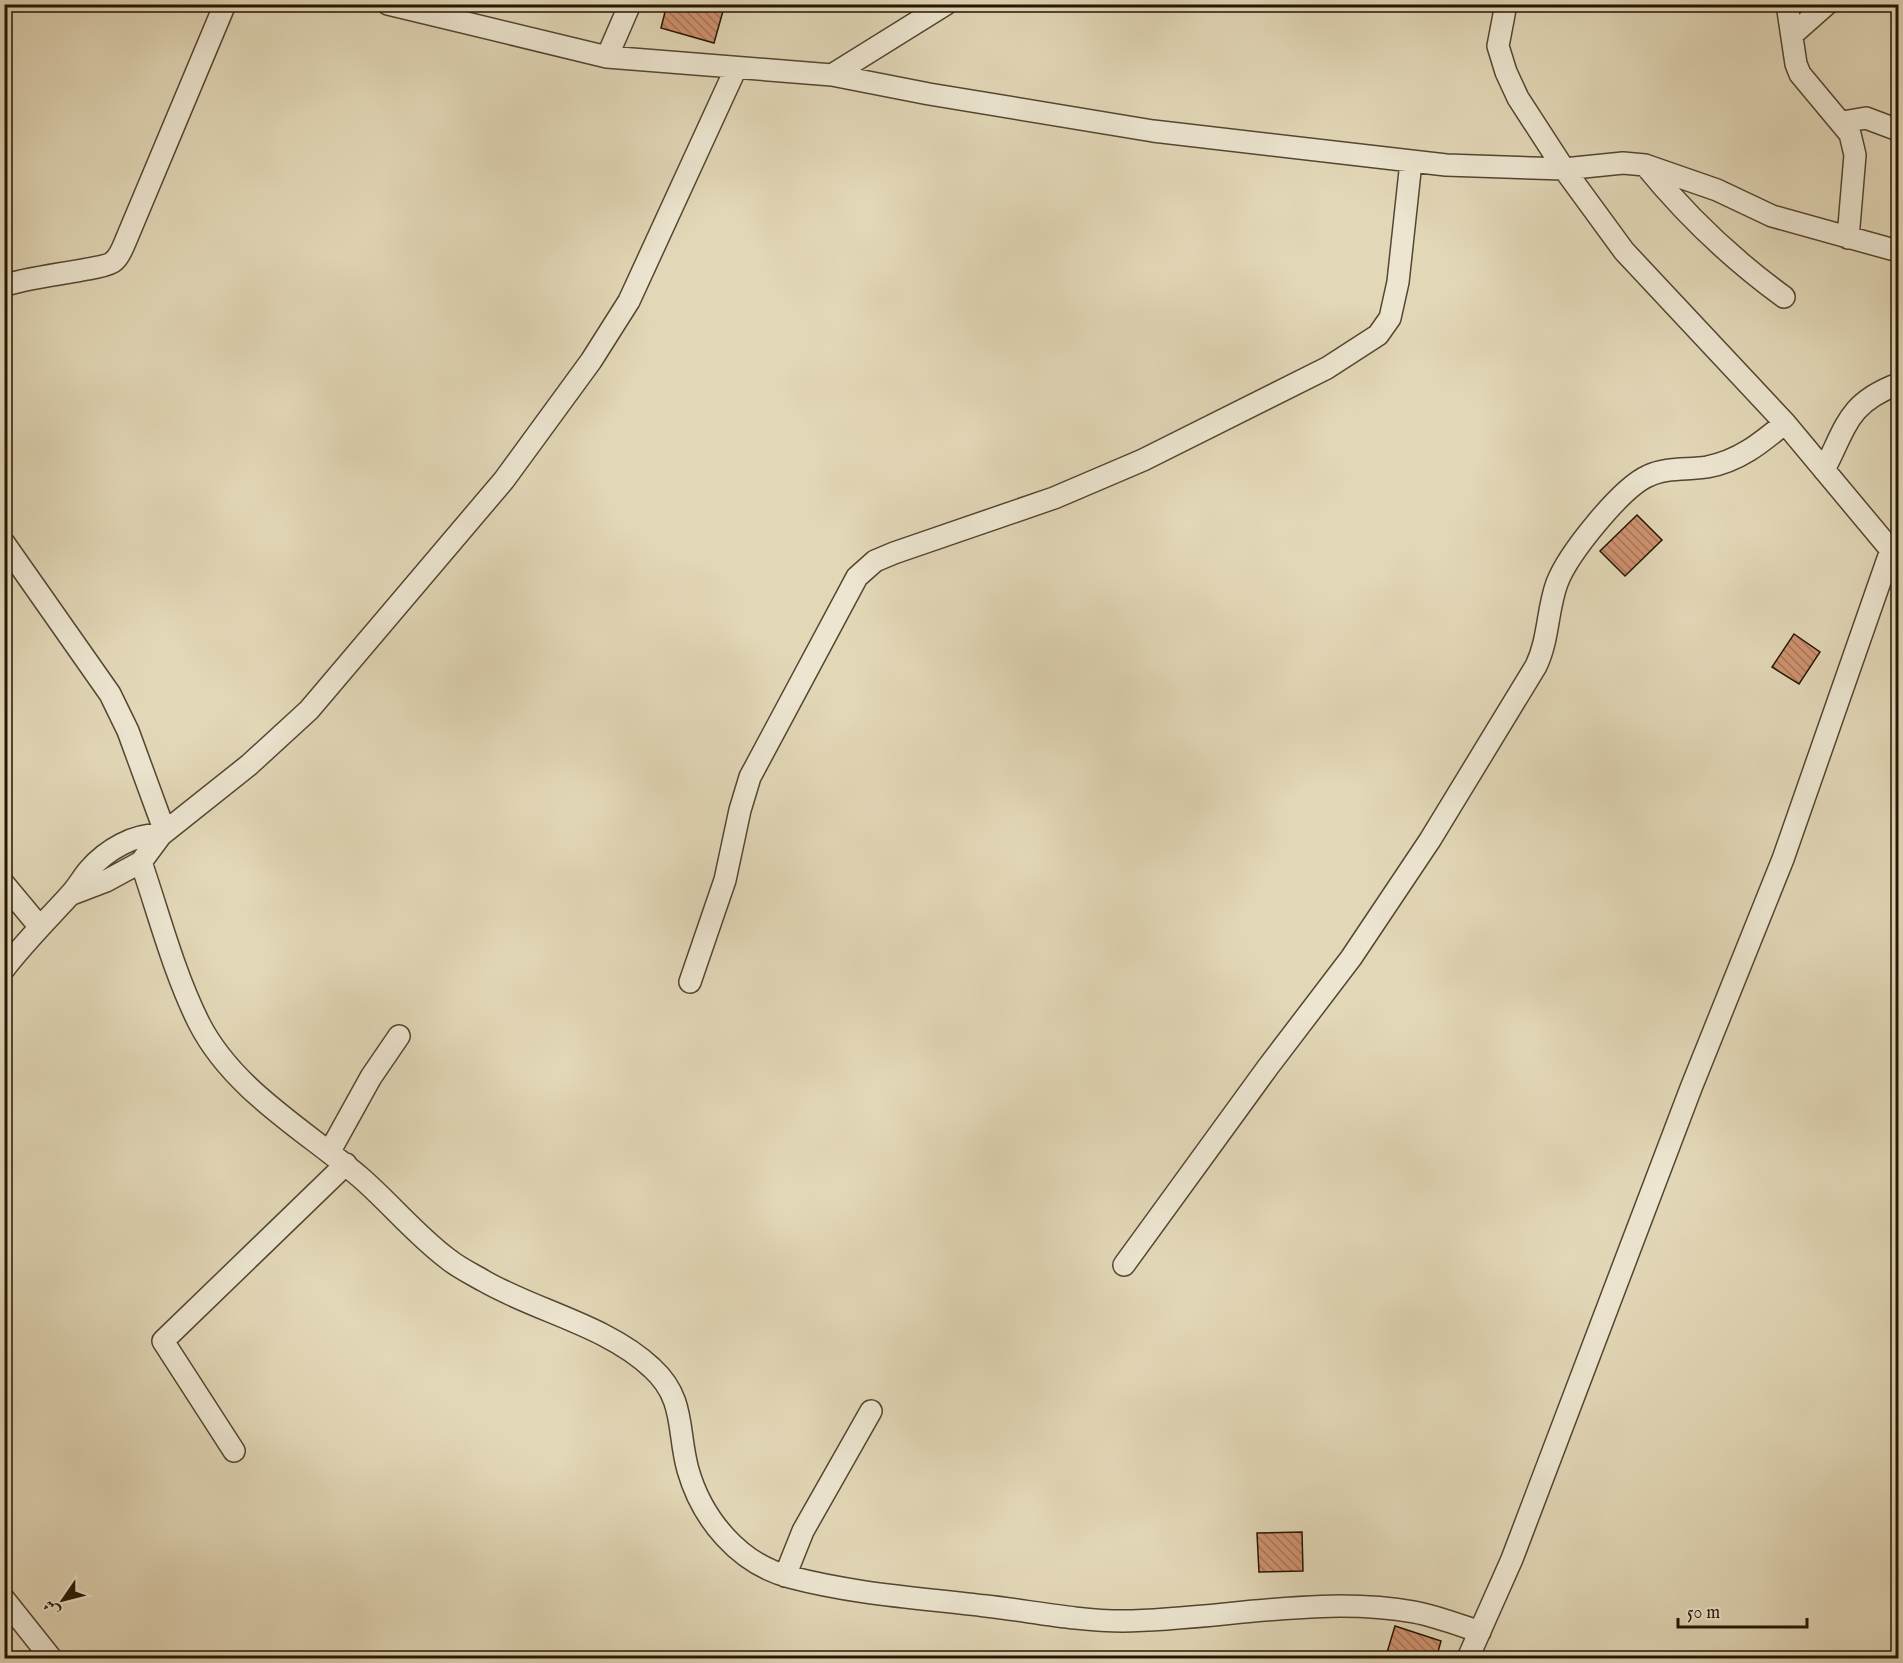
<svg xmlns="http://www.w3.org/2000/svg" width="1903" height="1663" font-family="'IM FELL English',Amiri,serif">
	<style>
		.building { fill: url(#building-back-hatch); stroke: #241603; stroke-width: 1.5 }
		.lines { fill: none; stroke-linecap: round; stroke-linejoin: round }
		.minor-casing { stroke: #544630; stroke-width: 24 }
		.minor { stroke: #ece5d0; stroke-width: 21 }
	</style>
	<defs>
		<pattern id="building-back-hatch" width="6" height="6" patternUnits="userSpaceOnUse" patternTransform="scale(1.5)"><rect width="6" height="6" fill="#cf9270"/><path d="M-1 5l2 2M0 0l6 6M5-1l2 2" fill="none" stroke="#a8765a"/></pattern>
	</defs>
	<rect width="100%" height="100%" fill="#e2d7b7"/>
	<filter id="stains"><feTurbulence type="fractalNoise" baseFrequency=".00333" numOctaves="4"/><feColorMatrix values="0 0 0 0 .2 0 0 0 0 .09 0 0 0 0 .02 0 0 0 .5 -.17"/></filter>
	<radialGradient id="worn" r=".72"><stop offset=".6" stop-color="#630" stop-opacity="0"/><stop offset="1" stop-color="#630" stop-opacity=".3"/></radialGradient>
	<path class="building" d="M667 4H725L714 43 661 28Z
		M1637 515 1662 540 1625 576 1600 551Z
		M1794 634 1820 652 1799 684 1772 667Z
		M1302 1532 1303 1571 1259 1572 1257 1533Z
		M1395 1626 1441 1641 1436 1659H1385Z"/>
	<g class="lines">
		<g class="minor-casing">
			<path id="minor" d="M388 4 607 57 832 75 929 94 1153 131 1446 165 1564 169 1623 163 1645 165 1717 190 1772 216 1898 251
				M1787 4 1796 64 1800 74 1850 134 1855 155 1848 238
				M1792 35 1827 4
				M607 57 630 4
				M832 75 946 4
				M1843 122 1866 118 1898 130
				M1645 165C1685 214 1733 260 1784 297
				M4 286C26 276 106 270 114 261 120 256 123 247 126 240L225 4
				M1824 470C1847 425 1848 403 1898 384
				M4 543 110 694 128 731 165 832
				M141 862C159 915 174 973 199 1023 233 1090 305 1130 360 1177 390 1203 416 1235 448 1259 459 1268 472 1274 484 1281 536 1311 608 1326 652 1368 686 1399 677 1431 688 1470 702 1519 739 1564 790 1577 854 1594 920 1598 986 1606 1030 1611 1078 1621 1123 1621 1219 1620 1318 1595 1414 1612 1436 1616 1459 1625 1480 1632
				M4 884 39 926
				M72 894 106 881 141 862 161 835 249 765 309 710 504 480 591 361 629 301 736 68
				M4 969C24 943 47 920 69 896 77 888 82 878 89 870 106 850 135 833 161 835
				M690 982 725 880 740 810 750 777 857 577 875 561 894 553 1054 498 1143 460 1327 368 1378 335 1390 318 1398 282 1411 162
				M330 1151 371 1077 399 1036
				M1124 1265 1268 1067 1351 958 1430 840 1536 666C1549 639 1547 610 1557 583 1568 554 1621 488 1648 476 1666 467 1688 470 1707 467 1739 461 1761 443 1785 423
				M234 1451 163 1341 346 1164
				M785 1576 803 1531 871 1411
				M4 1599 51 1658
				M1468 1658 1512 1559 1691 1088 1783 859 1891 550 1785 423 1624 251 1564 169 1518 98 1506 72 1498 46 1506 4"/>
		</g>
		<use href="#minor" class="minor"/>
	</g>
	<rect width="1903" height="1663" fill="none" stroke="#e2d7b7" stroke-width="24"/>
	<rect x="6" y="6" width="1891" height="1651" fill="none" stroke="#241603" stroke-width="3"/>
	<rect x="12" y="12" width="1879" height="1639" fill="none" stroke="#241603" stroke-width="1.5"/>
	<g transform="translate(63 1600) rotate(235)" stroke="#ece5d0" stroke-width="4.5" paint-order="stroke">
	<path d="M0-4.5L10 22L0 15L-10 22Z" fill="#241603"/>
	<text y="-9" font-size="16" font-weight="bold" text-anchor="middle" fill="#241603">ش</text>
	</g>
	<path d="M1678 1618v9h129v-9" fill="none" stroke="#241603" stroke-width="3"/>
	<text x="1687" y="1618" font-size="18" fill="#241603" stroke="#ece5d0" stroke-width="4.5" paint-order="stroke">50 m</text>
	<rect width="100%" height="100%" filter="url(#stains)"/>
	<rect width="100%" height="100%" fill="url(#worn)"/>
</svg>
